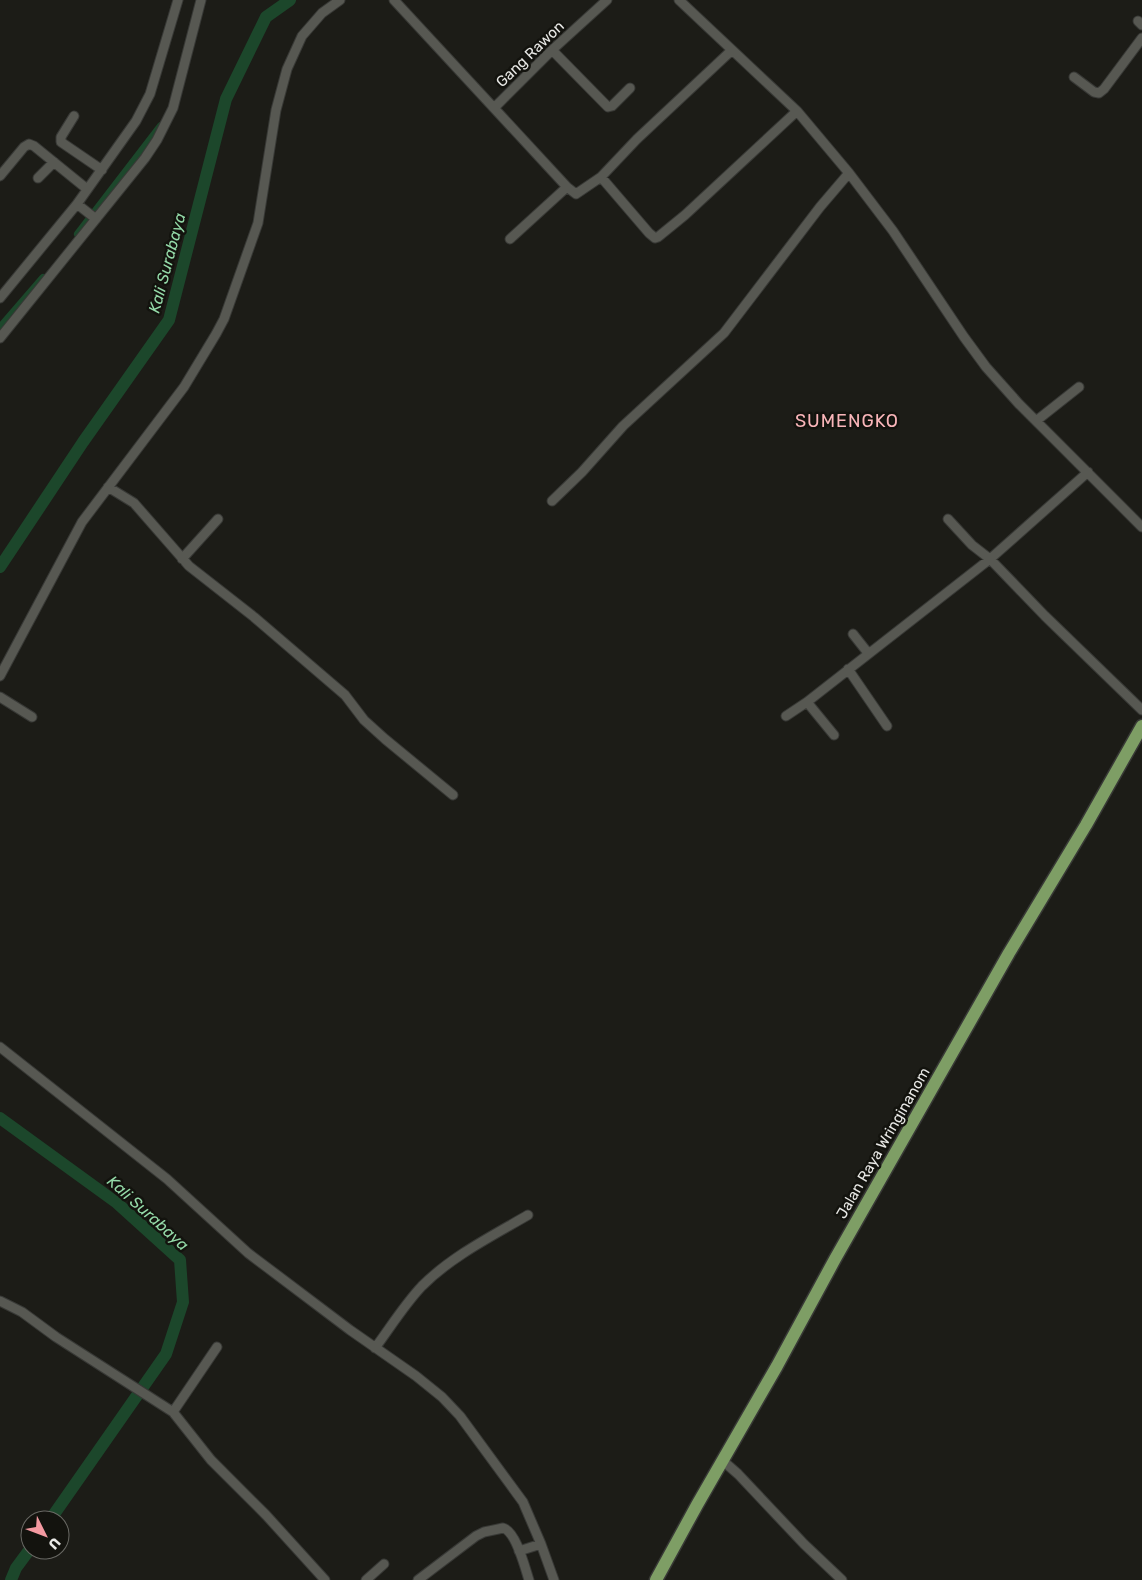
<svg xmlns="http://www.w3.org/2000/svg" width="1142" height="1580" font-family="Rubik,sans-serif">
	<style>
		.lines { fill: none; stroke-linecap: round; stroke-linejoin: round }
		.canal { stroke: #1c472b; stroke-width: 8 }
		.river { stroke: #1c472b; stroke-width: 12 }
		.street-casing { stroke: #383936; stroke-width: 11 }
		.primary-casing { stroke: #383936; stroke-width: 15 }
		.street { stroke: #575852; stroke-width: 9 }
		.primary { stroke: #7e9e65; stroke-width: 12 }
		.labels { text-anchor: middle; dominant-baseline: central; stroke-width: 5; stroke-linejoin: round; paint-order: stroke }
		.street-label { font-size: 15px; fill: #e9e9e6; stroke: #13130e }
		.water-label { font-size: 16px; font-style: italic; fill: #94daa8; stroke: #13130e }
		.quarter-label { font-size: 18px; letter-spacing: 1px; fill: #f9b5b9; stroke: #13130e }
	</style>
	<rect width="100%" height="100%" fill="#1c1c17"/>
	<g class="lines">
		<path class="canal" d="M78 234 161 126
			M0 328 43 278"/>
		<path class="river" d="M0 567 83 442 169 320 226 99 266 17 290 0
			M0 1118 117 1203 180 1260 183 1302 166 1354 50 1520
			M11 1580 16 1568 30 1549"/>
		<g class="street-casing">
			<path id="street" d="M394 0 567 187 576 194 601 177 637 139 732 50
				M679 0 797 111 849 173 893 231 964 337 986 367 1019 404 1142 527
				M1138 21 1142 25
				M552 50 608 107 612 106 630 88
				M1074 77 1094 92 1099 93 1104 89 1142 38
				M494 108 552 50 607 0
				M74 116 61 137V142L102 170
				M0 176 24 147 29 144 34 146 87 189
				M601 177 649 233 655 238 658 237 685 215 797 111
				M38 178 54 162
				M77 204 96 219
				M510 239 567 187
				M0 298 77 204 136 121 150 94 178 0
				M0 338 145 158 157 140 173 108 201 0
				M1036 421 1079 387
				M108 487 134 503 189 566 254 617 345 695 364 720 385 739 453 795
				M552 501 582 472 623 426 724 333 820 207 849 173
				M948 519 972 545 990 559 1088 472
				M182 559 218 519
				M853 634 868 653
				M848 669 887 726
				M0 676 82 522 184 387 216 334 224 319 258 223 276 110 287 69 302 36 322 13 340 0
				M0 697 32 717
				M807 702 834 735
				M786 716 807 702 990 559 1045 616 1142 710
				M0 1047 167 1179 248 1253 350 1330 416 1376 442 1397 460 1416 523 1502 541 1544 554 1580
				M0 1301 22 1312 56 1337 173 1412 211 1460 266 1515 325 1580
				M375 1348C390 1328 404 1305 422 1286 452 1256 492 1236 528 1215
				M173 1412 217 1347
				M722 1460 738 1474 804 1544 842 1580
				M519 1551 541 1544
				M366 1580 384 1564
				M418 1580 476 1536 484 1532 503 1528C516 1531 525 1568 529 1580"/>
		</g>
		<g class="primary-casing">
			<path id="primary" d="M656 1580 697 1505 777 1366 835 1259 1009 953 1086 825 1142 726"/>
		</g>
		<use href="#street" class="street"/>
		<use href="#primary" class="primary"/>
	</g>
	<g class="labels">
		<g class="street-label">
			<text transform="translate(530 54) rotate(-44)">Gang Rawon</text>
			<text transform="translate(883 1143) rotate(-60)">Jalan Raya Wringinanom</text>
		</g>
		<g class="water-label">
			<text transform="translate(167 263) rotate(-75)">Kali Surabaya</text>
			<text transform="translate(148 1213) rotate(42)">Kali Surabaya</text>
		</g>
		<g class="quarter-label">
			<text x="847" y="421">SUMENGKO</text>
		</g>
	</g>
	<g transform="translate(45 1535) rotate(132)"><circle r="24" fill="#13130e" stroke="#696964"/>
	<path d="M0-4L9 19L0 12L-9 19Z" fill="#f49aa1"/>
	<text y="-8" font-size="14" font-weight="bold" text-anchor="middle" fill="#e9e9e6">U</text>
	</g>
</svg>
